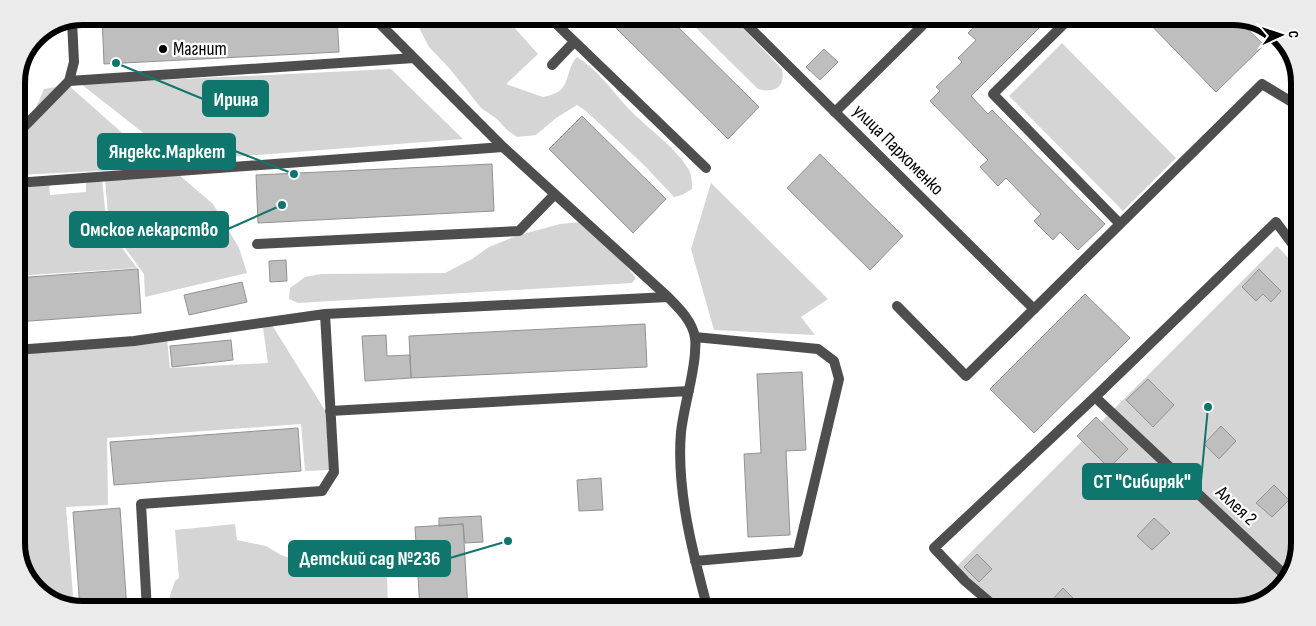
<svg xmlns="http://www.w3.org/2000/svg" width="1316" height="626" font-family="'Sofia Sans Condensed',sans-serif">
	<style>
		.green { fill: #d5d5d5 }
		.building { fill: #bebebe; stroke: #929292 }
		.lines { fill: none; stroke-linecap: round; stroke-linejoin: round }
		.service { stroke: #4e4e4e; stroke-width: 10 }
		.minor { stroke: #4e4e4e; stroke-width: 10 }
		.tertiary { stroke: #4e4e4e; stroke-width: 10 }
		.poi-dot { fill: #000; stroke: #fff; stroke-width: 2 }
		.labels { text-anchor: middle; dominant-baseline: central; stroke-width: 4.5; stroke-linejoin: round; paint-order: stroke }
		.poi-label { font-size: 19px; fill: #000; stroke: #fff; text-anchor: start }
		.street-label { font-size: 19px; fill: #000; stroke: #fff }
		.rim { fill: none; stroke: #000; stroke-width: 6 }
		.leader { fill: none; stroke: #0f766e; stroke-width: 2 }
		.callout-dot { fill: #0f766e; stroke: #fff; stroke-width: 2 }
		.callout { fill: #0f766e; stroke: #0f766e; stroke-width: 2 }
		.callout-label { font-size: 20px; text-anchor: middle; font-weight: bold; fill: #fff }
	</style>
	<rect width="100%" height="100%" fill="#fff"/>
	<path class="green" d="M413 16H504L538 54 506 84 543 97C548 96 554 94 558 92 570 84 567 66 577 57 599 71 612 91 629 109 649 130 674 145 689 170 692 176 692 183 692 189L682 195 674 197 644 165 586 111 577 105 556 118 536 135 517 137 507 130 497 119 481 108 450 69 429 47Z
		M684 16H731L782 69C786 87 774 94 758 89Z
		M1062 43 1176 158 1123 211 1009 96Z
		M391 69 463 139 179 161 81 84Z
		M68 85 162 168 16 175V150L19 148 44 89Z
		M178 174 213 204 239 248 247 273 145 297 144 274 109 226 105 179Z
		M102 179 107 227 137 268 16 276V185L49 182 50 195 86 192V180Z
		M711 183 828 299 801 317 815 335 714 330 691 249Z
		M581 222 623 262 636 278 632 283 298 303 289 299 290 288 305 277 321 274 445 273 472 259 489 247 516 236 560 224Z
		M1277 246 1300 270V543L1293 572 1270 599 1234 610H1003L956 567Z
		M272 325 326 412 329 470 305 471 301 424 107 438 108 505 66 507 74 608 54 603 28 580 16 548V352L167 339 170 368 268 363 263 328Z
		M235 524 237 540 266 546 281 555 320 569 349 567 379 552 387 574 388 610H165L175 581 179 578 175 530Z"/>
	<path class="building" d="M102 16H337L339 52 104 64Z
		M604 16H667L759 107 728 139Z
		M986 16H990L995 21 999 16H1028L1039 28 971 96 988 114 992 110 1105 224 1078 250 1060 232 1053 240 1034 221 1041 214 1006 178 998 186 980 167 988 160 930 101 940 91 936 87 962 62 958 58 976 40 968 33Z
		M1142 16 1235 17 1264 45 1216 92Z
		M824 49 838 62 820 80 806 67Z
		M582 116 666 199 633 233 549 149Z
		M820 154 903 236 870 270 787 188Z
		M492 164 494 211 258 223 256 175Z
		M286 260 287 281 270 282 269 261Z
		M138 269 141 313 16 322V278Z
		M1259 269 1281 291 1271 302 1263 294 1256 301 1242 287Z
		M242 282 247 302 189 315 184 295Z
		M1085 294 1130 338 1034 433 990 389Z
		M645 324 647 367 411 378 409 336Z
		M386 335 387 356 410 355 411 378 365 381 362 336Z
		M231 340 233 360 172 367 170 346Z
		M802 372 806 450 786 451 790 535 748 537 744 454 761 453 757 374Z
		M1148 379 1174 405 1153 427 1126 400Z
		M1096 417 1128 449 1109 468 1077 436Z
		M1221 426 1236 441 1219 459 1204 444Z
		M298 428 301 471 114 485 110 442Z
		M601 478 603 510 579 511 577 480Z
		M1274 485 1289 500 1272 517 1256 503Z
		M120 508 127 610 80 609 73 512Z
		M481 516 483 542 465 543 463 524 439 526V518Z
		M1154 518 1170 533 1152 550 1137 536Z
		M463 524 468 610H420L415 527Z
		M977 554 992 569 979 582 964 567Z
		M1063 588 1079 604 1074 610H1043Z"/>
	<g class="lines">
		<path class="service" d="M372 16 503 147 668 297C679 308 693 322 695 338 696 343 695 348 695 353 693 380 684 405 681 432 676 490 693 554 708 610
			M548 16 706 168
			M1060 16 1066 22 993 94 1120 224
			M552 65 574 42
			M69 81 414 58
			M835 112 932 16
			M16 135 69 81 74 62 72 21
			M16 183 503 147
			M257 244 519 231 555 194
			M897 306 966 376 1262 84 1300 107
			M16 350 134 341 325 314
			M1095 397 1288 578
			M330 411 689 391
			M695 561 798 552 839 379 834 361 818 349 695 337
			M147 610 141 504 322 491 334 472 325 314 668 297
			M999 610 965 581 934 548 1095 397 1276 222 1300 254"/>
		<path class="minor" d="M835 112 1034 309"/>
		<path class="tertiary" d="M738 16 835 112"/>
	</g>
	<circle class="poi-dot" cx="163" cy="49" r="5"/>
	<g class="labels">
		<g class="poi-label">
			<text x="173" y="49">Магнит</text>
		</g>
		<g class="street-label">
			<text transform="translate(898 150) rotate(45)">улица Пархоменко</text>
			<text transform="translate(1236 506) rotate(43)">Аллея 2</text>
		</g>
	</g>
	<path d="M0 0H1316V626H0ZM83 25H1233A58 58 0 0 1 1291 83V543A58 58 0 0 1 1233 601H83A58 58 0 0 1 25 543V83A58 58 0 0 1 83 25Z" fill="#ebebeb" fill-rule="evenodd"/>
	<path class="rim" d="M83 25H1233A58 58 0 0 1 1291 83V543A58 58 0 0 1 1233 601H83A58 58 0 0 1 25 543V83A58 58 0 0 1 83 25Z"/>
	<path class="leader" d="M116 63L203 99M294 174L235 151M282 205L228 229M1208 407L1201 481M508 541L450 558"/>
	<g class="callout-dot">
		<circle cx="116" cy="63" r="5"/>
		<circle cx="294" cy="174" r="5"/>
		<circle cx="282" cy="205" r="5"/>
		<circle cx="1208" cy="407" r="5"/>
		<circle cx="508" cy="541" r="5"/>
	</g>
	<g class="callout">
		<rect x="203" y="81" width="65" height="35" rx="5"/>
		<rect x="98" y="134" width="137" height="35" rx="5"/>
		<rect x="70" y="212" width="158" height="35" rx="5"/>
		<rect x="1083" y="464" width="118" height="35" rx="5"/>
		<rect x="289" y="541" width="161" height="35" rx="5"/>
	</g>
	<g class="callout-label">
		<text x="236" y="106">Ирина</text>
		<text x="167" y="158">Яндекс.Маркет</text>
		<text x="149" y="236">Омское лекарство</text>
		<text x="1142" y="488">СТ "Сибиряк"</text>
		<text x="370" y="565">Детский сад №236</text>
	</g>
	<g transform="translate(1281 35) rotate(87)" stroke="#ffffff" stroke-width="4" paint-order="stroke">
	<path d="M0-4L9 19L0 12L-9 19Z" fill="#000000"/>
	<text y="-8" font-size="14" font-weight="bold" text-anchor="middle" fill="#000000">С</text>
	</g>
</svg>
